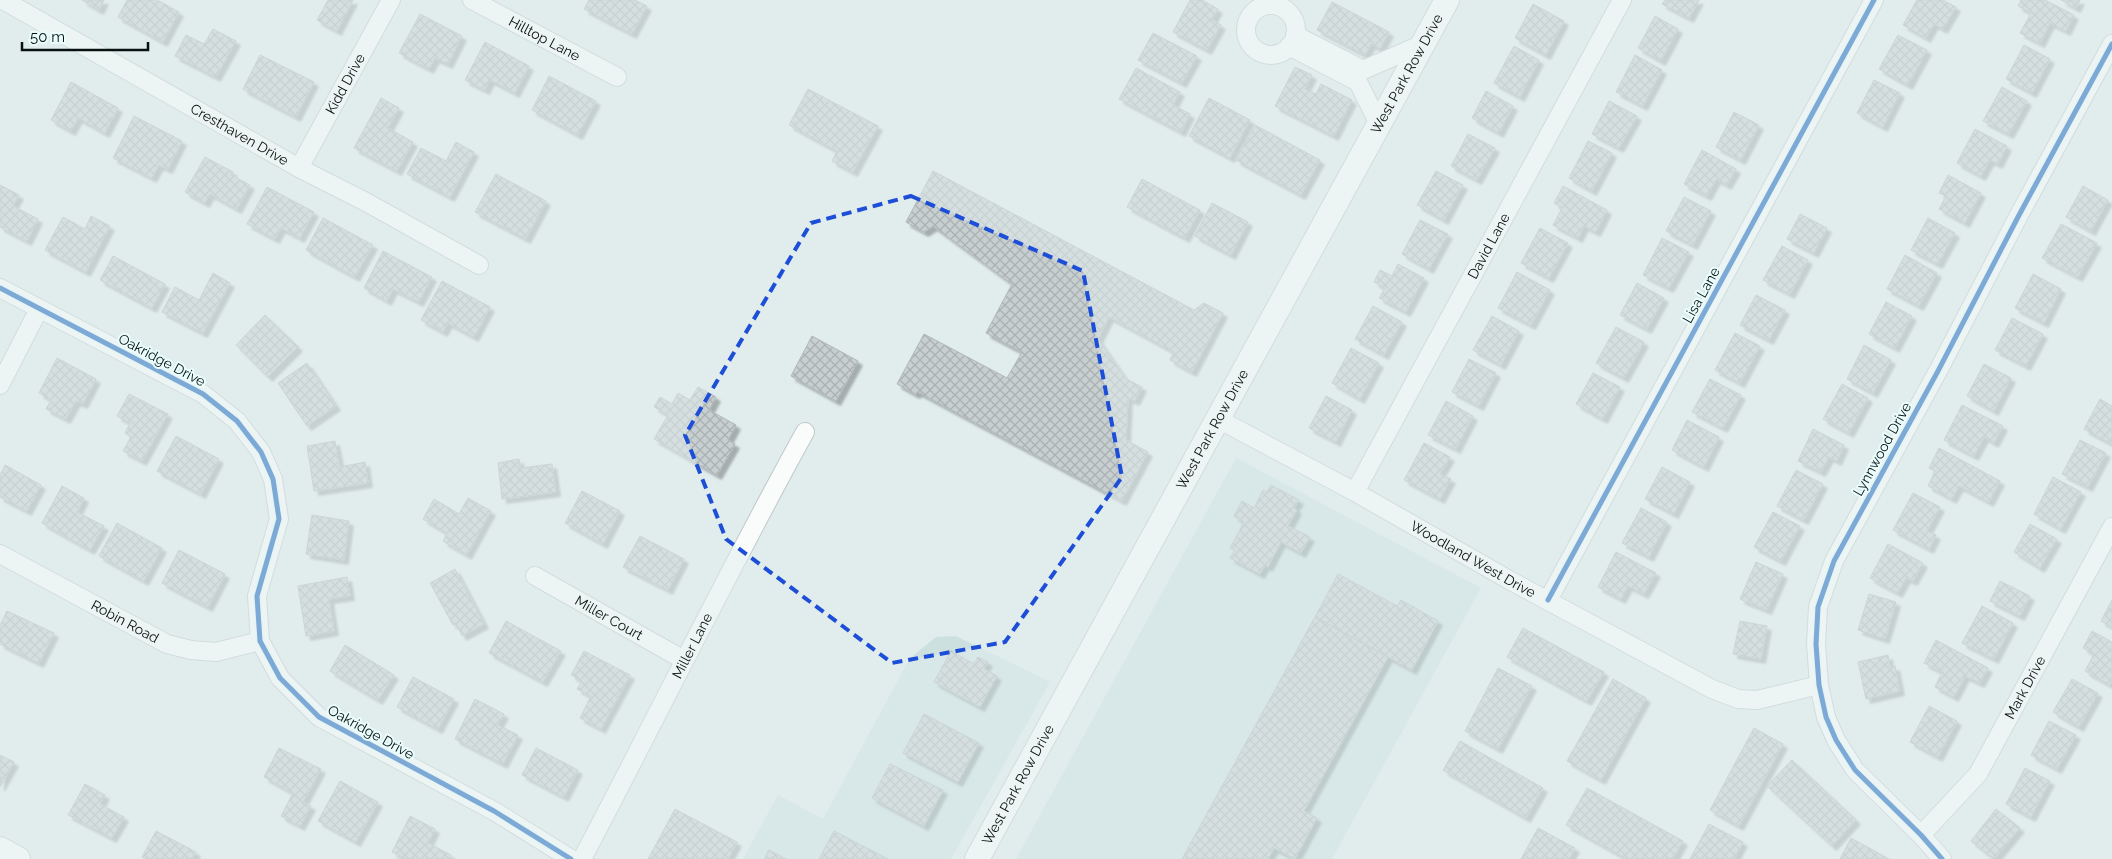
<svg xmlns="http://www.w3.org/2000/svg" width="2112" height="859" font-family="Raleway,sans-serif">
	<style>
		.built { fill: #cce0e0 }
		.building { fill: url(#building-cross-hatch); stroke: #b1b8b8; filter: url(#shadow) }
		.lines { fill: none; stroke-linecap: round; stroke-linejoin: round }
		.street-casing { stroke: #c0c8c8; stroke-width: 20 }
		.secondary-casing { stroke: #c0c8c8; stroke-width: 26 }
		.street { stroke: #fafcfc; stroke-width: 18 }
		.secondary { stroke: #fafcfc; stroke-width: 24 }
		.cycleway-casing { stroke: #eafdfd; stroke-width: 8 }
		.cycleway { stroke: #0057b8; stroke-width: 5 }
		.marked { fill: none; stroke: #1d4ed8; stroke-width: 4; stroke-dasharray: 10 6; stroke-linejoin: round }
		.labels { text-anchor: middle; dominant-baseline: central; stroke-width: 4; stroke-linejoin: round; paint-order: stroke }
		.street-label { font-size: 14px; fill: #091010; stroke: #eafdfd }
	</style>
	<defs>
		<pattern id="building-cross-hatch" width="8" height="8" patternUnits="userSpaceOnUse" patternTransform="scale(1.25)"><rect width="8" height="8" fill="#c7cfd0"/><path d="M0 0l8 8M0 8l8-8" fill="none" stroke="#aab1b2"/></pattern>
		<filter id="shadow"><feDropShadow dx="4.5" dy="4.5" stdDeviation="1" flood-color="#0004"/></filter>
	</defs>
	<rect width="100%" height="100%" fill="#e1ecec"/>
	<path class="built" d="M1236 458 1481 588 1332 859H1016Z
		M956 636 1050 682 951 859H743L778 795 823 819 910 658 936 637Z"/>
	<path class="building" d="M82 0H104L99 10Z
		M127 0H157L179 12 163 42 118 17Z
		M328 0H353L337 31 317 20Z
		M589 0H635L647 6 632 34 584 9Z
		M1190 0H1202L1218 9 1212 20 1221 25 1207 50 1173 32Z
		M1665 0H1699L1689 18 1662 4Z
		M1917 0H1943L1956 7 1943 29 1934 24 1926 38 1903 25Z
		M2021 0H2045L2074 15 2066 31 2050 23 2040 43 2020 33 2031 13 2018 6Z
		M2061 0H2080L2076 8Z
		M1332 2 1389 32 1380 49 1371 44 1365 55 1317 30Z
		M1533 4 1564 21 1546 55 1515 38Z
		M420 14 462 36 448 64 435 58 429 69 399 53Z
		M1655 16 1678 29 1661 61 1638 48Z
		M213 29 236 41 216 77 175 56 186 35 204 44Z
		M1153 33 1197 56 1182 83 1138 60Z
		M1898 35 1927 50 1908 85 1879 69Z
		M485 42 529 66 515 93 490 80 485 90 465 80Z
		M2024 45 2050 59 2032 93 2006 79Z
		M1514 46 1539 60 1520 97 1494 83Z
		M260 55 314 82 296 117 243 89Z
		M1635 55 1662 70 1643 106 1616 92Z
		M1295 67 1312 75 1305 89 1316 94 1321 84 1352 100 1334 136 1275 106Z
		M1136 68 1180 92 1173 105 1190 114 1181 132 1119 99Z
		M549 76 596 101 578 135 532 110Z
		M1874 80 1900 93 1883 127 1857 113Z
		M71 82 118 108 105 133 78 118 71 131 51 120Z
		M2002 87 2027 101 2009 134 1983 121Z
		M808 89 878 126 853 172 832 161 837 151 789 125Z
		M1486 91 1513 106 1499 133 1472 118Z
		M381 98 399 108 388 128 413 142 397 171 354 148Z
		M1209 98 1250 120 1230 158 1189 136Z
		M1609 101 1637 116 1619 148 1592 134Z
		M1734 112 1759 125 1741 160 1716 147Z
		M134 116 182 141 168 169 159 165 152 178 113 158Z
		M1255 125 1320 160 1301 195 1236 160Z
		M1975 129 2007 146 1998 164 1990 160 1981 176 1957 163Z
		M1468 134 1495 148 1477 180 1451 166Z
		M1588 141 1612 153 1592 191 1569 178Z
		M456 142 474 152 450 197 407 174 421 148 446 161Z
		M1702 150 1736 169 1727 185 1716 179 1707 196 1684 184Z
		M205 157 233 172 231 175 250 185 237 209 210 194 205 203 185 192Z
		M933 171 1194 310 1204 303 1223 313 1192 372 1170 360 1174 352 1109 317 1098 339 1125 378 1142 387 1135 401 1128 398 1126 440 1148 452 1122 501 918 392 915 394 897 384 924 334 1007 378 1022 352 986 333 1012 284 933 226 924 232 906 222Z
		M1436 171 1463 185 1444 220 1417 205Z
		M496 174 546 201 526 239 475 212Z
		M1948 175 1981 193 1965 223 1939 209 1946 196 1939 193Z
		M1142 179 1200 210 1185 238 1127 207Z
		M0 185 19 195 13 206 38 219 27 241 0 227Z
		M1563 186 1607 210 1596 232 1584 226 1578 238 1553 225 1562 208 1554 203Z
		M2083 186 2108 200 2091 231 2066 217Z
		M267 187 314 212 300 238 281 228 275 239 247 224Z
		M1684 197 1711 211 1693 245 1666 231Z
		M1212 203 1248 222 1231 255 1195 236Z
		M1800 214 1827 228 1814 253 1787 239Z
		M91 216 110 226 86 272 45 250 63 217 85 229Z
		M323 218 373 245 355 277 306 250Z
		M1928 218 1955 233 1938 264 1911 250Z
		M1420 220 1448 234 1429 269 1402 254Z
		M2061 224 2097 243 2078 277 2042 258Z
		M1540 228 1568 243 1549 278 1521 263Z
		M1662 238 1689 252 1669 288 1643 275Z
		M1782 246 1808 260 1790 294 1763 280Z
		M383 251 432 277 419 302 393 289 387 301 364 288Z
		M1905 255 1937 273 1919 306 1887 289Z
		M113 256 165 284 152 308 100 280Z
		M1398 264 1424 278 1406 312 1379 298 1385 288 1374 282 1380 270 1392 276Z
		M1517 272 1550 290 1531 325 1498 308Z
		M213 273 230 283 203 333 162 312 175 287 199 300Z
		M2033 274 2061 289 2044 323 2015 308Z
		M442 281 490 307 474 337 448 323 443 332 421 320Z
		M1637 283 1664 298 1647 329 1620 315Z
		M1756 295 1785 310 1769 340 1740 325Z
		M1886 302 1912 316 1895 348 1869 334Z
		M1373 306 1402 322 1384 355 1355 339Z
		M265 315 298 347 268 377 236 345Z
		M1492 316 1519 331 1501 365 1473 350Z
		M2012 318 2043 334 2026 366 1995 350Z
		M1616 327 1644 342 1624 378 1596 363Z
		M1735 333 1760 346 1740 383 1715 370Z
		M812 336 858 361 836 401 791 376Z
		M1864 345 1891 360 1873 393 1847 379Z
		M1351 348 1379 363 1360 399 1332 383Z
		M57 358 96 379 83 404 76 401 66 419 46 409 51 400 39 393Z
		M1469 359 1496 373 1479 406 1452 392Z
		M307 363 336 406 307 426 278 383Z
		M1984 364 2011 378 1994 411 1967 396Z
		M1593 373 1620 387 1603 419 1576 404Z
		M1710 379 1741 395 1723 428 1692 412Z
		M1842 384 1868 398 1849 433 1823 419Z
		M698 387 716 397 709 410 736 425 728 440 735 444 717 475 654 439 668 415 654 407 660 397 672 404 678 393 690 400Z
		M129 394 168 414 142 461 123 451 131 437 125 433 130 423 117 416Z
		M1326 396 1352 410 1336 442 1309 428Z
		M2100 399 2112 406V444L2084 429Z
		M1446 401 1473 416 1456 449 1428 435Z
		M1962 405 2003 426 1994 443 1984 437 1974 456 1944 440Z
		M1687 420 1719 437 1704 467 1672 450Z
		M1813 429 1844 445 1837 461 1829 457 1821 472 1798 461Z
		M176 436 219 459 201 494 157 471Z
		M2080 440 2106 453 2088 487 2062 474Z
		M335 441 340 467 365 462 368 483 314 491 307 446Z
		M1424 443 1450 457 1440 474 1451 479 1440 499 1404 480Z
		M1939 448 2000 481 1989 502 1959 486 1952 499 1928 486 1935 471 1929 468Z
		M519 459 520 468 552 464 556 492 502 499 498 463Z
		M5 465 41 485 27 511 0 497V475Z
		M1662 467 1690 482 1674 514 1645 499Z
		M1796 470 1823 484 1804 520 1777 506Z
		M2053 477 2081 492 2061 529 2034 514Z
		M1271 485 1299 500 1294 508 1297 510 1288 526 1310 537 1301 553 1281 542 1268 567 1265 565 1260 574 1230 558 1235 550 1230 548 1244 522 1234 516 1242 501 1254 508 1263 490 1267 492Z
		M62 486 84 498 77 512 104 526 90 550 42 523Z
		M582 491 620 511 603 544 565 523Z
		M1913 493 1940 507 1927 531 1936 535 1929 549 1893 530Z
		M468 498 491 511 467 555 443 541 447 533 423 519 434 499 459 514Z
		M1641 508 1667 522 1649 557 1622 543Z
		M1773 512 1800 526 1781 561 1754 547Z
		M312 515 349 521 344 560 306 554Z
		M117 523 162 548 144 581 99 556Z
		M2030 524 2057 539 2040 568 2014 552Z
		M640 536 684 559 668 590 623 567Z
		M1888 544 1923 563 1913 581 1906 578 1898 593 1870 578Z
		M179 550 225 574 208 607 162 583Z
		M1616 552 1656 573 1644 594 1628 586 1621 599 1598 587Z
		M1756 562 1783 574 1767 610 1740 599Z
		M455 569 484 624 462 636 456 623 453 625 430 583Z
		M1338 574 1397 606 1401 600 1438 621 1412 670 1315 617Z
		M347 577 350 596 329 599 334 631 306 636 298 586Z
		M2000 581 2030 596 2020 616 1990 601Z
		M1869 594 1896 602 1885 639 1858 630Z
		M2112 600V627L2101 621Z
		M1982 606 2013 623 1994 659 1962 643Z
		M7 611 54 633 39 663 0 644V625Z
		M1315 617 1388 657 1304 811 1317 818 1295 859 1274 848 1268 859H1182Z
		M506 621 561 651 543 682 489 653Z
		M1740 621 1767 626 1761 659 1733 654Z
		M1523 628 1604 672 1587 701 1507 657Z
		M2092 631 2112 642V681L2110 685 2085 671 2094 654 2083 648Z
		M1936 640 1988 668 1980 683 1965 676 1954 697 1935 687 1942 672 1924 663Z
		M345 645 394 675 378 700 330 671Z
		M584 651 630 675 601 729 580 718 591 696 577 689 582 681 571 675Z
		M951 651 974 664 978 657 988 662 984 669 997 676 980 707 934 682Z
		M1888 655 1890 667 1895 666 1900 691 1866 699 1858 662Z
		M1498 668 1532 686 1498 749 1465 731Z
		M413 677 454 699 438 729 397 707Z
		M1613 679 1646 698 1601 780 1567 761Z
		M2072 679 2098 693 2079 727 2053 712Z
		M475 699 504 714 498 725 518 735 503 764 455 739Z
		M1929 706 1957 721 1938 757 1910 742Z
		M924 714 979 743 958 782 903 753Z
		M2049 721 2076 735 2057 769 2031 755Z
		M1754 728 1783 744 1739 826 1710 810Z
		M1460 741 1543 788 1526 818 1443 770Z
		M279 748 321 769 303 802 311 806 300 826 281 816 293 793 264 777Z
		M536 748 578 770 564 797 522 775Z
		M0 755 14 762 0 787Z
		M1792 760 1856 820 1832 846 1767 786Z
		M890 764 943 790 924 826 872 798Z
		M2025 768 2050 781 2031 817 2006 804Z
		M340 781 378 802 356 842 318 821Z
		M85 784 105 795 100 804 124 817 112 838 68 815Z
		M1587 788 1683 841 1673 859H1627L1566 825Z
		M675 809 737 842 728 859H648Z
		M1996 809 2020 828 1994 859 1971 841Z
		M410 816 435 829 428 843 451 855 449 859H406L392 852Z
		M1709 824 1743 842 1734 859H1690Z
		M1538 828 1575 848 1569 859H1521Z
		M156 831 196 852 192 859H145L142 857Z
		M834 831 888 859H819Z
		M1851 838 1889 859H1840Z
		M769 850 786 859H764Z"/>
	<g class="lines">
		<g class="street-casing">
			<g id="street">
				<path id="s1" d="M3 0 299 168 366 202 479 265"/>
				<path id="s2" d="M472 0 617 77"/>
				<circle cx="1271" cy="30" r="25"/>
				<path d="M1295 35 1363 70 1423 44"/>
				<path d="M1289 46 1358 82 1379 124"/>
				<path id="s3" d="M299 168 391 0"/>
				<path d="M0 288 203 394 237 421 261 452 273 479 279 519 257 596 260 641 280 678 319 717 494 811 571 859"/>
				<path d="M0 385 39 309"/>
				<path id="s4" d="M1218 419 1355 492 1511 581 1712 689 1738 699 1757 700 1819 685"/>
				<path id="s5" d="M1355 492 1622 0"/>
				<path id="s6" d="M0 554 167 644 191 650 216 652 260 641"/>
				<path id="s7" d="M535 576 684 660"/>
				<path d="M1548 600 1874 0"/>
				<path id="s8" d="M1921 835 1978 774 2112 527"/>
				<path id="s9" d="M582 859C657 717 727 573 805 432"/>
				<path d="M1942 859 1921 835 1855 770 1836 740 1826 717 1819 685 1816 644 1818 607 1834 561 1938 371 2018 217 2112 44"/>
			</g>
		</g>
		<g class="secondary-casing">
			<g id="secondary">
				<path d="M0 849 18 859"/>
				<path id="s10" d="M977 859 1447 0"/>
			</g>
		</g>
		<use href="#street" class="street"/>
		<use href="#secondary" class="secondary"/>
		<g class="cycleway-casing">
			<path id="cycleway" d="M0 288 203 394 237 421 261 452 273 479 279 519 257 596 260 641 280 678 319 717 494 811 571 859
				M1548 600 1874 0
				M1942 859 1921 835 1855 770 1836 740 1826 717 1819 685 1816 644 1818 607 1834 561 1938 371 2018 217 2112 44"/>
		</g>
		<use href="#cycleway" class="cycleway"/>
	</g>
	<path d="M0 0H2112V859H0ZM911 196 1083 271 1122 477 1005 642 892 663 726 539 685 435 811 223Z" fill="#e1ecec" fill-opacity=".55" fill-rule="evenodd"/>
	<path class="marked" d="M911 196 1083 271 1122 477 1005 642 892 663 726 539 685 435 811 223Z"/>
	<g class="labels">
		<g class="street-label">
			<text stroke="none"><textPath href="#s2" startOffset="82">Hilltop Lane</textPath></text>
			<text stroke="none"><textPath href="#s10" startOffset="895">West Park Row Drive</textPath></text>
			<text stroke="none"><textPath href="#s3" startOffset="96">Kidd Drive</textPath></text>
			<text stroke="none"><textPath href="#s1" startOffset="272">Cresthaven Drive</textPath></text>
			<text stroke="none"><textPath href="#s5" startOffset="280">David Lane</textPath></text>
			<text transform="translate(1701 295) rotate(-61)">Lisa Lane</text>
			<text transform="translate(162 360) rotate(28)">Oakridge Drive</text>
			<text stroke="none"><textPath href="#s10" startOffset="490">West Park Row Drive</textPath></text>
			<text transform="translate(1882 449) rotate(-61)">Lynnwood Drive</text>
			<text stroke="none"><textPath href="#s4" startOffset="291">Woodland West Drive</textPath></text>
			<text stroke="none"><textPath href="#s7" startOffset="85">Miller Court</textPath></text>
			<text stroke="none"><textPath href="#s6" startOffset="142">Robin Road</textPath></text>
			<text stroke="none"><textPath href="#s9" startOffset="240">Miller Lane</textPath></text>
			<text stroke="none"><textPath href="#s8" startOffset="182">Mark Drive</textPath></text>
			<text transform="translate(371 732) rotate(29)">Oakridge Drive</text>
			<text stroke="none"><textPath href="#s10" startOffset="85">West Park Row Drive</textPath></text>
		</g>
	</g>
	<path d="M22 42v8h126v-8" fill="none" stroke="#091010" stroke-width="2.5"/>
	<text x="30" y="42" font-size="15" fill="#091010" stroke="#eafdfd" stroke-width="4" paint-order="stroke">50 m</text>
</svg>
